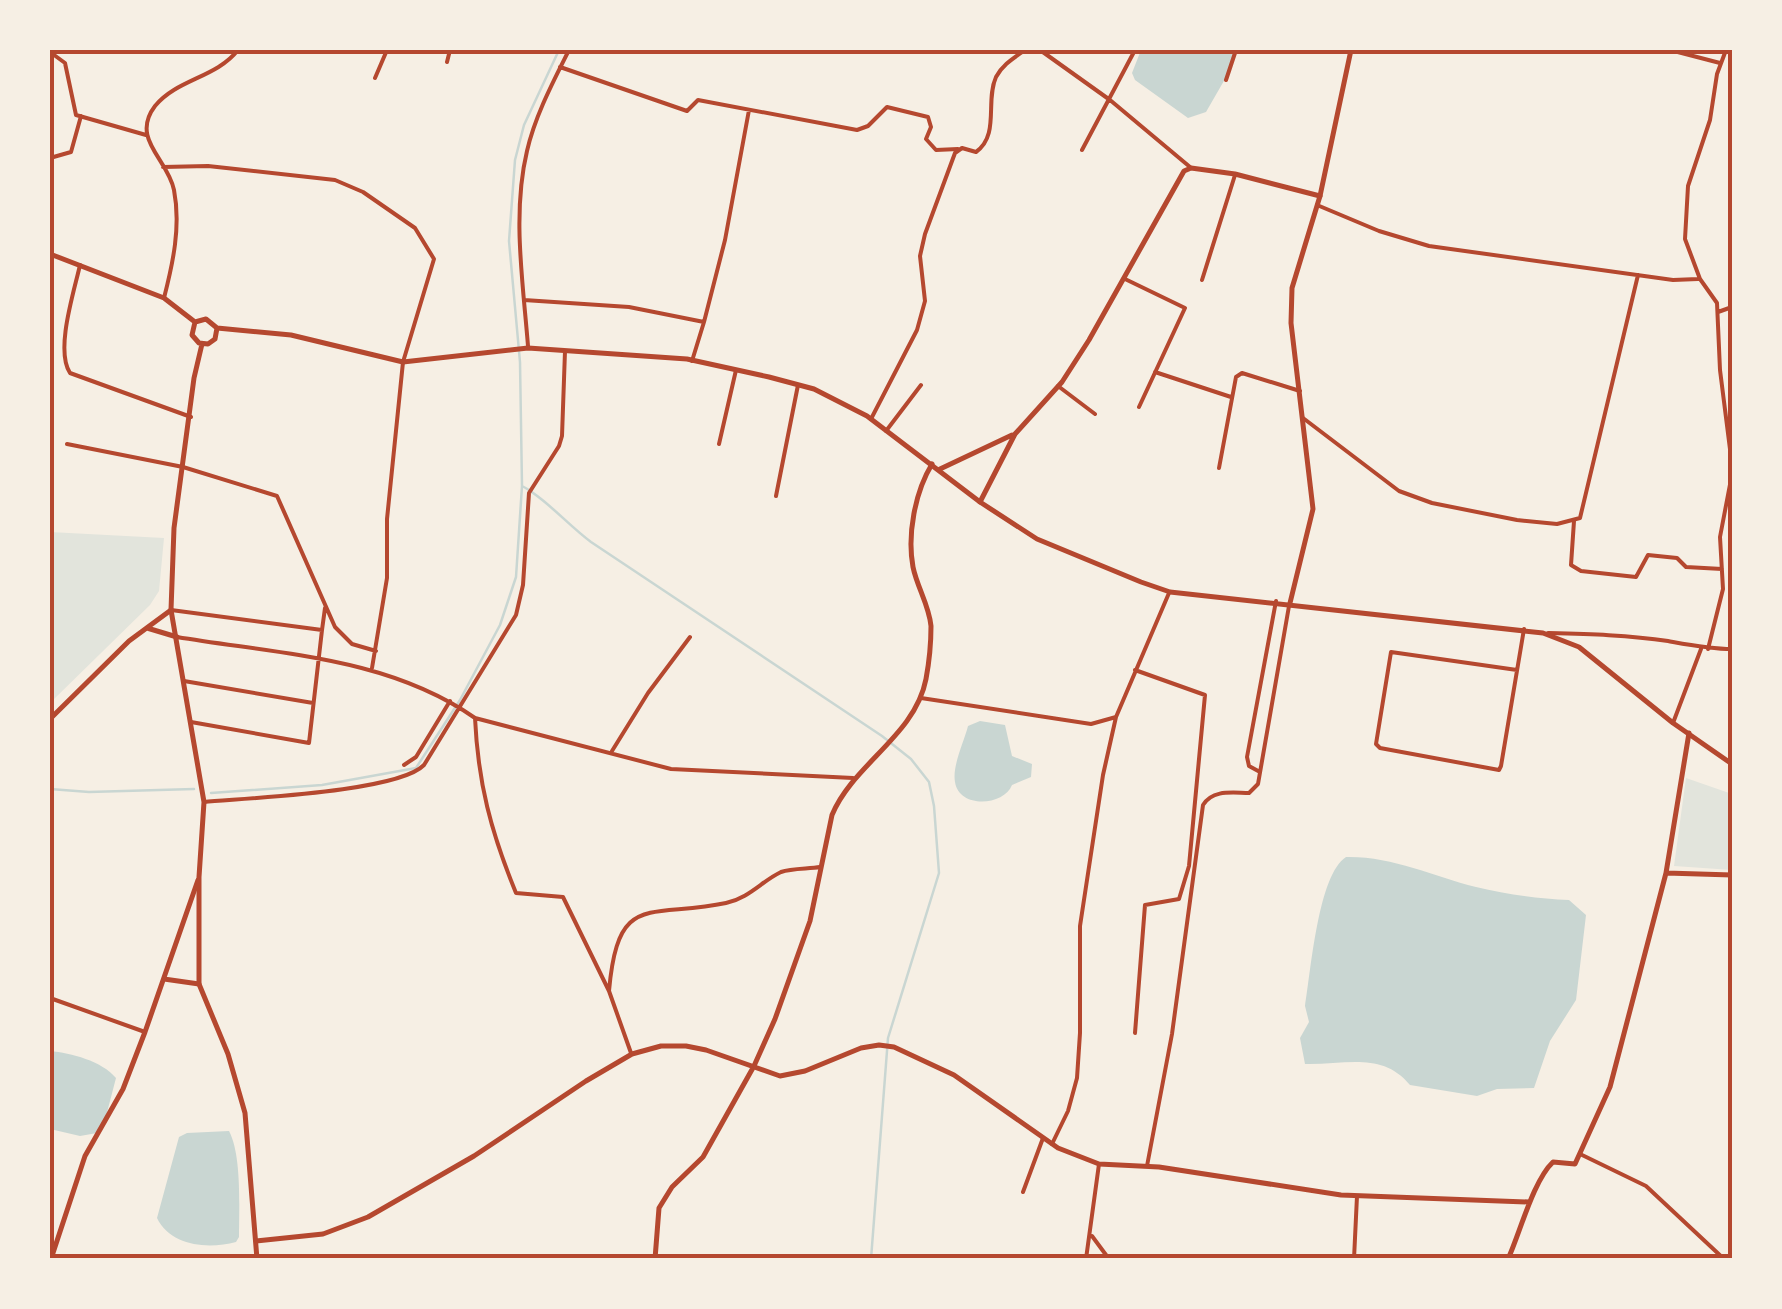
<svg xmlns="http://www.w3.org/2000/svg" width="1782" height="1309" font-family="Montserrat,sans-serif">
	<style>
		.green { fill: #e2e4dc }
		.water { fill: #c9d6d2 }
		.lines { fill: none; stroke-linecap: round; stroke-linejoin: round }
		.stream { stroke: #c9d6d2; stroke-width: 2.5 }
		.minor { stroke: #b5482f; stroke-width: 4 }
		.tertiary { stroke: #b5482f; stroke-width: 5 }
		.secondary { stroke: #b5482f; stroke-width: 5 }
		.neatline { fill: none; stroke: #b5482f; stroke-width: 4 }
	</style>
	<rect width="100%" height="100%" fill="#f6efe4"/>
	<path class="green" d="M50 532 164 538 159 591 150 605 50 703Z
		M1686 778 1732 794V870L1674 866Z"/>
	<path class="water" d="M1141 50H1236L1225 79 1206 112 1188 118 1135 80 1132 73Z
		M980 721 1005 725 1012 756 1032 764 1031 777 1012 785C1004 806 959 809 955 782 952 766 964 742 968 726Z
		M1346 857C1392 856 1432 876 1476 887 1506 894 1538 899 1569 900L1586 915 1576 1000 1550 1041 1534 1088 1497 1089 1477 1096 1410 1085C1382 1051 1345 1065 1305 1064L1300 1038 1309 1022 1305 1006C1311 971 1318 875 1346 857Z
		M50 1051C71 1053 102 1061 116 1078L104 1124 97 1133 80 1136 50 1129Z
		M229 1131C242 1156 239 1207 239 1237L236 1242C209 1249 171 1247 157 1218L179 1137 187 1133Z"/>
	<g class="lines">
		<path class="stream" d="M522 486C545 498 568 525 591 542L882 736 911 759 929 782 934 806 939 873 888 1038 871 1259
			M50 789 89 792 194 789
			M211 793 322 785 416 768 460 700 500 625 516 577 522 486 520 362 509 241 515 160 524 125 559 50"/>
		<path class="minor" d="M1040 50 1110 100 1190 167
			M1670 50 1720 63
			M1726 50 1717 74 1710 120 1688 186 1685 239 1700 279 1717 303 1720 370 1732 465
			M50 52 65 63 76 115 146 135
			M447 62 450 50
			M560 67 687 111 698 100 857 130 868 126 887 107 928 117 931 127 926 139 936 150 958 149
			M375 78 387 50
			M1226 80 1236 50
			M1082 150 1135 50
			M50 158 71 152 81 116
			M163 167 208 166 335 180 363 192 415 228 434 259 403 362 387 519V578L372 668
			M1317 205 1379 231 1429 246 1673 280 1698 279
			M80 265C74 292 55 350 70 373L191 417
			M1125 279 1185 308 1139 407
			M1202 280 1235 175
			M164 298C173 263 181 226 174 190 168 159 130 139 155 106 177 79 216 78 238 50
			M524 300 629 307 704 322 725 240 749 110
			M1718 312 1732 307
			M528 346C523 282 512 214 527 151 535 116 553 82 569 50
			M692 361 704 322
			M1155 372 1231 397
			M1058 386 1095 414
			M1303 418 1399 491 1432 503 1517 520 1557 524 1580 518 1638 275
			M871 419 917 330 925 301 920 256 925 234 955 153 962 148 976 152C1000 135 985 101 996 77 1003 64 1014 58 1025 50
			M886 431 921 385
			M67 444 183 467 277 496 335 627 352 644 376 651
			M719 444 736 370
			M1219 468 1236 377 1242 373 1300 391
			M776 496 798 385
			M1574 521 1571 565 1581 571 1636 577 1648 555 1677 558 1686 567 1722 569
			M171 610 322 630 325 608
			M1548 633C1588 634 1629 635 1668 641 1690 645 1710 649 1732 649
			M177 637C278 654 388 657 475 718 478 783 491 832 516 893L563 897 609 991C618 891 648 919 726 903 749 898 762 881 781 872 792 868 809 869 820 867
			M1708 649 1723 589 1720 537 1732 474
			M1517 670 1391 652 1376 744 1380 748 1499 770 1501 766 1524 629
			M184 681 313 703
			M921 698 1091 724 1116 717
			M475 718 671 769 853 778
			M191 722 309 743 322 630
			M1673 723 1701 649
			M612 751 648 693 690 637
			M404 765 416 757 450 701
			M1260 772 1249 766 1247 757 1276 601
			M204 802C246 798 398 792 424 765L516 615 523 585 529 493 559 446 562 436 565 351
			M609 991 631 1053
			M50 998 145 1032
			M1135 1033 1145 905 1179 899 1189 866 1205 695 1135 670
			M1052 1144 1068 1111 1077 1078 1080 1033V926L1103 775 1116 717 1169 593
			M1580 1154 1646 1186 1724 1259
			M1147 1166 1172 1034 1203 805C1213 789 1233 793 1249 793L1258 784 1289 606
			M1023 1192 1043 1138
			M1092 1236 1109 1259
			M1086 1259 1099 1164
			M1354 1259 1357 1196"/>
		<path class="tertiary" d="M940 469 1012 435
			M980 502 1015 434 1062 382 1089 340 1184 171 1191 168 1235 174 1320 196
			M147 628 177 637
			M50 719 129 641 171 610
			M1666 873 1732 875
			M164 979 199 984
			M256 1241 323 1234 368 1217 474 1156 586 1081 632 1054 661 1046H686L706 1050 780 1076 805 1071 861 1048 879 1045 894 1047 954 1075 1058 1148 1099 1164 1159 1167 1341 1195 1529 1202
			M51 1259 85 1156 123 1089 145 1032 198 880
			M655 1259 659 1208 672 1187 703 1157 754 1066 775 1019 810 921 832 815C853 764 915 736 926 679 929 663 931 642 931 626 929 605 917 587 913 567 907 535 915 492 932 464
			M1508 1259C1520 1233 1533 1181 1553 1162L1575 1164 1610 1087 1666 873 1689 733"/>
		<path class="secondary" d="M50 254 164 298 195 322
			M217 328 215 339 208 344 199 343 192 335 195 322 206 319 217 328 291 335 403 362 528 348 687 359 769 377 814 389 867 416 980 502 1037 539 1141 582 1170 592 1543 633 1579 647 1673 723 1732 764
			M202 344 194 378 174 528 171 610 204 802 199 877V984L228 1054 245 1113 257 1259
			M1290 603 1313 509 1291 323 1292 288 1320 196 1351 50"/>
	</g>
	<rect width="1782" height="1309" fill="none" stroke="#f6efe4" stroke-width="105"/>
	<rect x="52" y="52" width="1678" height="1204" class="neatline"/>
</svg>
